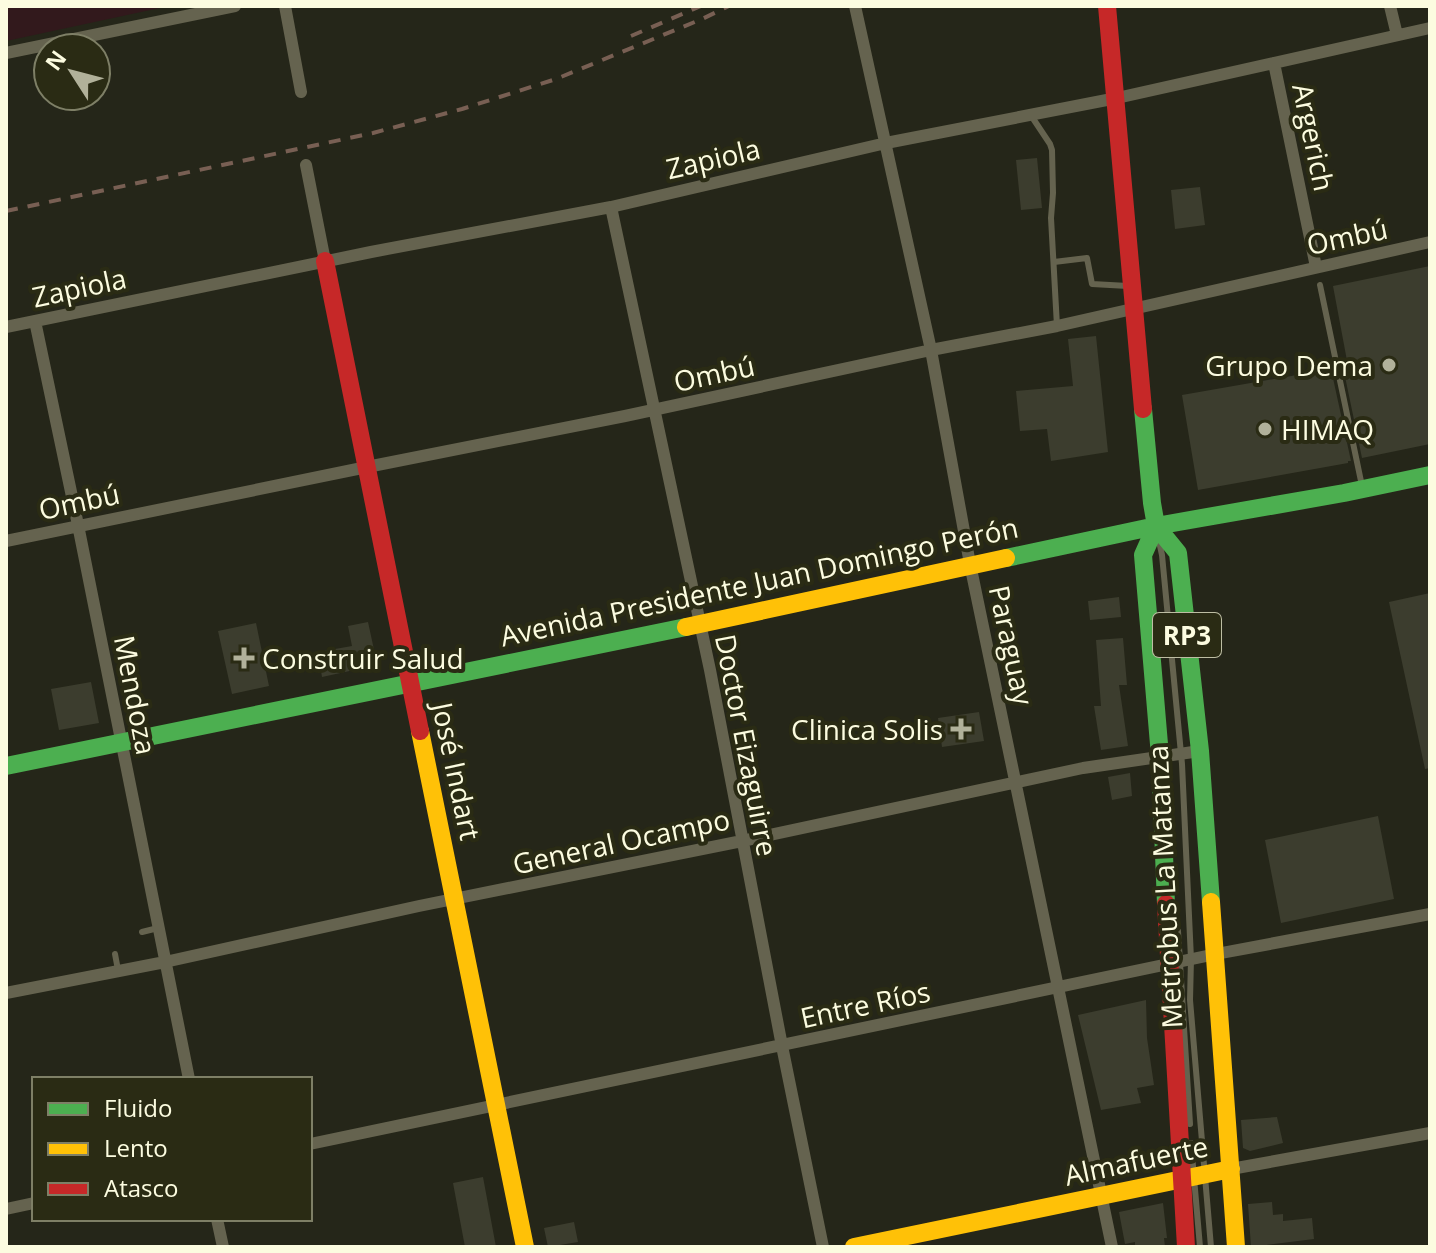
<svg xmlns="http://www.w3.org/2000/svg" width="1436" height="1253" font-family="'Open Sans',sans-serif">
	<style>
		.green { fill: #32191c }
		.building { fill: #3c3d2e }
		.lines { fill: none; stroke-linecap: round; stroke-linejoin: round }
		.lane { stroke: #65634f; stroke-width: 6 }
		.street { stroke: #65634f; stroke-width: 12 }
		.fast { stroke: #4caf50; stroke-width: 18 }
		.slow { stroke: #ffc107; stroke-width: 18 }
		.jam { stroke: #c62828; stroke-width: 18 }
		.rail { stroke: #785f53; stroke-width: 4; stroke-dasharray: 12 10; stroke-linecap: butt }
		.poi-dot { fill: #b1b19a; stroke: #2a2b14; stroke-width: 3 }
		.labels { text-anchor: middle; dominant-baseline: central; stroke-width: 8; stroke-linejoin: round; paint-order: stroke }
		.shield { fill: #2a2b14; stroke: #bdbda3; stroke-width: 2 }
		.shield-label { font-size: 26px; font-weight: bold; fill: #fcfce0 }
		.street-label { font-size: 28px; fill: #fcfce0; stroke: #2a2b14 }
		.poi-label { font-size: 28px; fill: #fcfce0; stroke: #2a2b14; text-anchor: end }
	</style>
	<rect width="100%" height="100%" fill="#252619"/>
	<path class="green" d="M6 6H169L6 41Z"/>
	<path class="building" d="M1037 158 1042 208 1021 210 1016 160Z
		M1200 187 1205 225 1175 229 1171 190Z
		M1430 266V444L1362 458 1343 367 1348 366 1333 286Z
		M1096 336 1108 452 1051 461 1047 429 1020 431 1016 391 1073 386 1068 339Z
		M1331 369 1351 461H1348V463L1198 490 1182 395Z
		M1430 593V768L1425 769 1389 602Z
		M1119 597 1121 617 1090 620 1088 601Z
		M368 622 376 659 368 667 322 677 318 652 352 646 348 626Z
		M256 623 269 686 232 694 218 631Z
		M1123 638 1127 685H1119L1128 746 1101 750 1094 706H1101L1096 640Z
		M91 682 99 723 59 730 51 689Z
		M979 712 984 741 942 747 938 718Z
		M1130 773 1132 796 1112 800 1108 777Z
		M1378 816 1394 899 1281 923 1265 840Z
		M1146 1000 1147 1038 1154 1085 1137 1088 1141 1103 1101 1110 1078 1015Z
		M1277 1117 1283 1143 1250 1151 1243 1148 1241 1120Z
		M483 1177 496 1247H465L453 1183Z
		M1272 1202 1273 1215 1283 1214V1221L1312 1218 1314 1239 1251 1247 1248 1204Z
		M1163 1203 1167 1238H1164L1165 1247H1135V1242L1125 1244 1119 1212Z
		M574 1222 578 1242 548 1247 544 1228Z"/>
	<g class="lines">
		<path class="lane" d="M1030 114 1050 144 1052 150 1053 193 1051 218 1057 326
			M1054 262 1087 258 1092 284 1128 286
			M1320 285 1362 486
			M1159 541 1162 555 1182 764 1191 959 1190 1000 1211 1247
			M1178 931 1190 1124
			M142 932 158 928
			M115 954 118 970
			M1191 1143 1200 1247"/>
		<path class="street" d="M285 6 301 92
			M855 6 931 350 970 564 1112 1247
			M1390 6 1397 35
			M6 53 235 6
			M1274 63 1316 267
			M306 165 325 261
			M611 207 710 670 782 1046 823 1247
			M35 321 78 525 189 1079
			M6 327 371 252 611 207 886 143 1117 98 1430 28
			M6 541 367 467 625 416 931 350 1057 326 1430 242
			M6 993 165 962 419 906 742 841 1083 768 1200 751
			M310 1144 1216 954 1430 914
			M1231 1169 1430 1133
			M6 1209 34 1203
			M217 1219 223 1247"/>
		<path class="fast" d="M1143 409 1152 503 1156 526 1178 553 1200 751 1211 902
			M1156 526 1143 555 1160 756 1166 904
			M1006 558 1156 526 1344 493 1430 475
			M6 766 686 627"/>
		<path class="slow" d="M686 627 1006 558
			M420 731 525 1247
			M1211 902 1236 1247
			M854 1247 1231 1169"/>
		<path class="jam" d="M1107 6 1143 409
			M325 261 420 731
			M1166 904 1186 1247"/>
		<path class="rail" d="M631 36 701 6
			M6 211 373 133 462 109 556 79 702 19 729 6"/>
	</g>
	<g class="poi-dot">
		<circle cx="1389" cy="365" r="8"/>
		<circle cx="1265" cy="429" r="8"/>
		<path d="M240 646h8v8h8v8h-8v8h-8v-8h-8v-8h8z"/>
		<path d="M957 717h8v8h8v8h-8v8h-8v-8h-8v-8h8z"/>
	</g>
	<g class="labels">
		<rect class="shield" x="1153" y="613" width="68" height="44" rx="6"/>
		<g class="shield-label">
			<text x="1187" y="635">RP3</text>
		</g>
		<g class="street-label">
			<text transform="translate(1314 137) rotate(78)">Argerich</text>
			<text transform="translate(713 158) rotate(-13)">Zapiola</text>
			<text transform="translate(1347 236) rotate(-12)">Ombú</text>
			<text transform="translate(79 287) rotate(-12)">Zapiola</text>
			<text transform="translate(714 373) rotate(-12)">Ombú</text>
			<text transform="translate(79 501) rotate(-12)">Ombú</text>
			<text transform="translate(759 581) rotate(-12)">Avenida Presidente Juan Domingo Perón</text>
			<text transform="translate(1012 645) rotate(78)">Paraguay</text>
			<text transform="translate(136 695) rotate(79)">Mendoza</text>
			<text transform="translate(747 745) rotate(79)">Doctor Eizaguirre</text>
			<text transform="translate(457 771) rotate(78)">José Indart</text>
			<text transform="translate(621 841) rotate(-12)">General Ocampo</text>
			<text transform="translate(1164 887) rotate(-93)">Metrobus La Matanza</text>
			<text transform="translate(865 1004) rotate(-12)">Entre Ríos</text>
			<text transform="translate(1136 1160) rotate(-12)">Almafuerte</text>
		</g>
		<g class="poi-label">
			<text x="1373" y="365">Grupo Dema</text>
			<text x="1281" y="429" text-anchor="start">HIMAQ</text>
			<text x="262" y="658" text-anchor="start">Construir Salud</text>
			<text x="943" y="729">Clinica Solis</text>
		</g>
	</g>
	<rect width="1436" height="1253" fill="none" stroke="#fcfce0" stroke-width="16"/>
	<rect x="32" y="1077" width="280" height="144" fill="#2a2b14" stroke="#7e7f66" stroke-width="2"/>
	<rect x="48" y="1103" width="40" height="12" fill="#4caf50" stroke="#7e7f66" stroke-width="2"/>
	<text x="104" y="1117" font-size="24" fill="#fcfce0">Fluido</text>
	<rect x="48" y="1143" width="40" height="12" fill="#ffc107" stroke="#7e7f66" stroke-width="2"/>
	<text x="104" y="1157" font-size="24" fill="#fcfce0">Lento</text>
	<rect x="48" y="1183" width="40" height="12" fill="#c62828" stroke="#7e7f66" stroke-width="2"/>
	<text x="104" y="1197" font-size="24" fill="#fcfce0">Atasco</text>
	<g transform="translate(72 72) rotate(306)"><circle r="38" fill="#2a2b14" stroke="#7e7f66" stroke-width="2"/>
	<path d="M0-6L14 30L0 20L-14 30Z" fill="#b1b19a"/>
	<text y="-12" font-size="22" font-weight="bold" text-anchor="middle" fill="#fcfce0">N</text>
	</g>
</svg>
